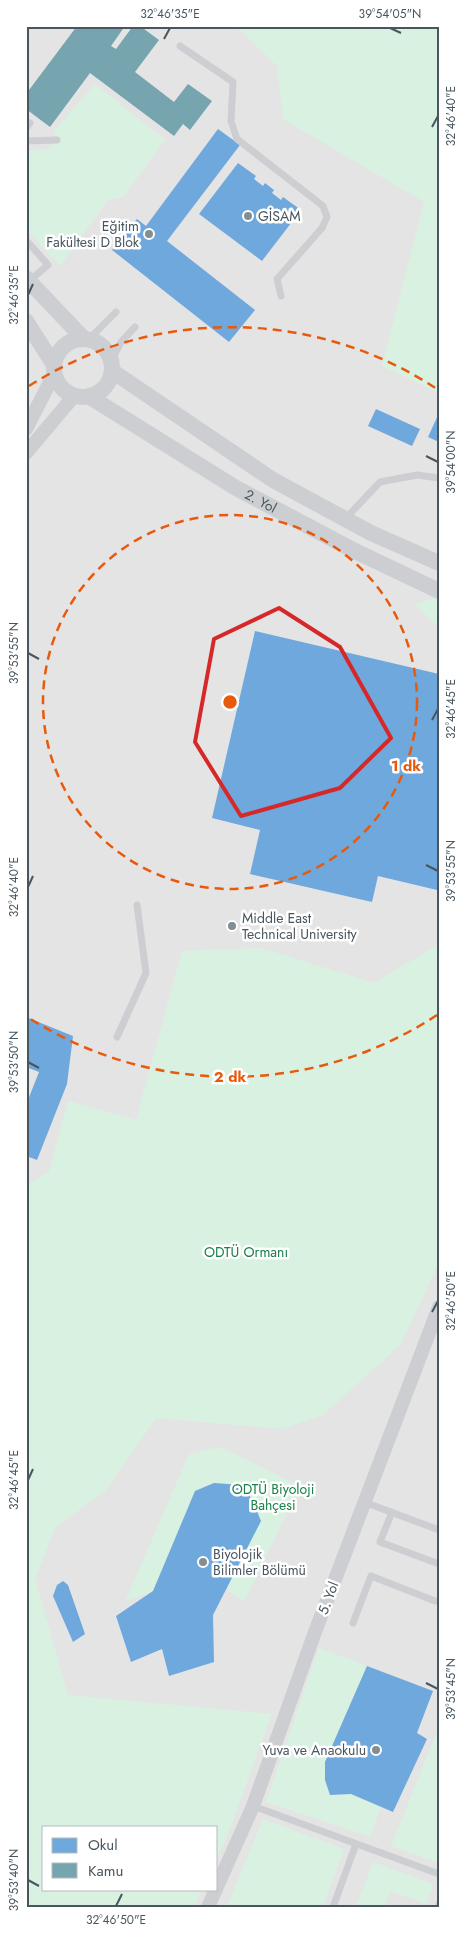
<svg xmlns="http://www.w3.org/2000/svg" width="465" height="1933" font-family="Jost,sans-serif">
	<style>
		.education { fill: #e5e4e5; fill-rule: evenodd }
		.green { fill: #d8f1e1 }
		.schools { fill: #6fa8dc }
		.public { fill: #76a5af }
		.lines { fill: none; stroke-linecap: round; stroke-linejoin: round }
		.service { stroke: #ccced1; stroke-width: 7 }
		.minor { stroke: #ccced1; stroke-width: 14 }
		.tertiary { stroke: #ccced1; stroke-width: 16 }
		.marked { fill: none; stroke: #d62828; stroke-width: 4; stroke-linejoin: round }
		.ticks { fill: none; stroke: #49565f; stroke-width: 2 }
		.ring { fill: none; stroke: #e8590c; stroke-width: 2.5; stroke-dasharray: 9 6 }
		.poi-dot { fill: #848d93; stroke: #fff; stroke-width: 2 }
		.labels { text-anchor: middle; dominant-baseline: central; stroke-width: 5; stroke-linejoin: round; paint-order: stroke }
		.poi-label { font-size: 14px; fill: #49565f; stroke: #fff; text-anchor: start }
		.street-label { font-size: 14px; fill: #49565f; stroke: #fff }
		.park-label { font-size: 14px; fill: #198149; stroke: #fff }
		.centre { fill: #e8590c; stroke: #fff; stroke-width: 2.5 }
		.ring-label { font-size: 15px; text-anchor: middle; font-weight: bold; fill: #e8590c; stroke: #fff; stroke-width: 5; stroke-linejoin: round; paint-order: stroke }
		.neatline { fill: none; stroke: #49565f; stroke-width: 2 }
		.ticks-label { font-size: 12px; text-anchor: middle; fill: #49565f }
	</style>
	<rect width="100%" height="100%" fill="#f3f3f3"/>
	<path class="education" d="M26 26H439V1907H26ZM44 1827H216V1889H44Z"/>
	<path class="green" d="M236 26H439V393L382 366 424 202 283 119 277 66Z
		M95 84 165 140 123 197 108 200 60 266 26 229V151L48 149 57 140 54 131Z
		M436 598 439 600V628L415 604Z
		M439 944V1262L401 1344 323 1415 282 1429 156 1418 106 1490 55 1528 35 1579 68 1695 272 1714 225 1842 216 1859V1827H44V1889H202L194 1907H26V1185L49 1172 68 1101 136 1120 182 951 261 948 374 983Z
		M220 1447 300 1486 244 1602 226 1589 261 1521 252 1499 241 1485 214 1483 195 1491 153 1591 125 1602 189 1454Z
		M319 1648 367 1666 325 1762V1780L330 1795 351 1794 381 1807 370 1837 266 1802Z
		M439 1727V1863L391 1846Z
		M263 1819 344 1849 323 1907H227Z
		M373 1862 433 1884 426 1904 390 1891 384 1907H356Z"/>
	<path class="schools" d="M218 129 240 145 167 241 255 310 229 342 112 250 137 219 146 226Z
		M238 163 256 176 254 179 263 186 265 183 274 190 272 193 281 200 283 197 301 210 262 261 199 214Z
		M376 409 420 429 412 446 368 426Z
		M439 413V442L428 437Z
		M255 631 439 674V881L437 890 378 876 372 902 250 874 260 830 212 818Z
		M26 1017 73 1036 67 1084 37 1160 26 1156V1105L39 1072 26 1067Z
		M214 1483 241 1485 252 1499 261 1521 213 1615 214 1662 169 1676 162 1649 131 1662 116 1616 153 1591 195 1491Z
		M63 1581 68 1585 85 1634 73 1642 53 1596 57 1585Z
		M367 1666 433 1691 417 1733 427 1739 393 1812 351 1794 330 1795 325 1780V1762Z"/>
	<path class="public" d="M77 26H125L111 46 116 49 133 26H140L159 40 135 72 174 102 188 84 212 101 190 130 183 124 174 136 90 73 50 127 26 109V94Z"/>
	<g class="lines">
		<path class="service" d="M180 46 233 82 231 121 237 139 323 206 327 217 322 228 277 279 281 296
			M26 128 30 123
			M26 141 57 140
			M26 240 48 265 29 281
			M89 339 116 312
			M111 361 121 342 135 327
			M346 518 380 482 417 475 439 478
			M117 1037 146 973 137 905
			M364 1502 439 1530
			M392 1512 380 1542 439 1564
			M353 1623 371 1576 435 1601
			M253 1806 439 1874
			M333 1907 356 1844
			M438 1907 439 1904"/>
		<path class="minor" d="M26 429 54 374
			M26 453 74 396
			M216 1889 253 1806 315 1632 439 1307
			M208 1907 216 1889"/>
		<g class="tertiary">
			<path d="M26 278 84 339"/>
			<path d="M26 321 54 365"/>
			<circle cx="83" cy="368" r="29"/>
			<path d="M112 371 273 480 371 533 439 563"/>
			<path id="s1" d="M90 397 236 488 355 551 439 591"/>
		</g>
	</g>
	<path class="marked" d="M279 608 340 647 391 738 340 788 241 816 195 742 214 639Z"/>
	<path class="ticks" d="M390 28 401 33M164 39 170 28M432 127 438 116M28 295 33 284M426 456 438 462M28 653 39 659M432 720 438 709M426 865 438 871M28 887 33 876M28 1062 39 1068M432 1312 438 1301M28 1480 33 1469M426 1683 438 1689M28 1880 39 1886M116 1906 122 1894"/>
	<g class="ring">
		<circle cx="230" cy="702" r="187"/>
		<path d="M437 1015A375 375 0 0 1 29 1018M29 386A375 375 0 0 1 437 389"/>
	</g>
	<g class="poi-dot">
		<circle cx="248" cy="216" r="5"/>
		<circle cx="149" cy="234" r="5"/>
		<circle cx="232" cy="926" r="5"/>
		<circle cx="203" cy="1562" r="5"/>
		<circle cx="376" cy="1750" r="5"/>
	</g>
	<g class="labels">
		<g class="poi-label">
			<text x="258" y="216">GİSAM</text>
			<text x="139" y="226" text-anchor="end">Eğitim<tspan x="139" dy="16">Fakültesi D Blok</tspan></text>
			<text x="242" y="918">Middle East<tspan x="242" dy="16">Technical University</tspan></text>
			<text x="213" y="1554">Biyolojik<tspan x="213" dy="16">Bilimler Bölümü</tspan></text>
			<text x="366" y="1750" text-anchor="end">Yuva ve Anaokulu</text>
		</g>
		<g class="street-label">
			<text stroke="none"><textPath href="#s1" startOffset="200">2. Yol</textPath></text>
			<text transform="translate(328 1598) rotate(-69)">5. Yol</text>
		</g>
		<g class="park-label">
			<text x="246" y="1252">ODTÜ Ormanı</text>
			<text x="273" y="1489">ODTÜ Biyoloji<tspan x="273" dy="16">Bahçesi</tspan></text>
		</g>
	</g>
	<circle cx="230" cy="702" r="8" class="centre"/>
	<g class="ring-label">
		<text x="406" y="771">1 dk</text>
		<text x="230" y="1082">2 dk</text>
	</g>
	<rect width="465" height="1933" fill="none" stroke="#ffffff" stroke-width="55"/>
	<rect x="42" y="1826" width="175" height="65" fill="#ffffff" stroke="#b6bbbf"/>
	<rect x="52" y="1838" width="25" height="15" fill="#6fa8dc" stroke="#b6bbbf"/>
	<text x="88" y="1850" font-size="15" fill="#49565f">Okul</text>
	<rect x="52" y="1863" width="25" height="15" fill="#76a5af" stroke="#b6bbbf"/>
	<text x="88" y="1876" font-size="15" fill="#49565f">Kamu</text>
	<rect x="28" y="28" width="410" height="1878" class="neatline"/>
	<g class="ticks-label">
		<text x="170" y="18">32°46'35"E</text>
		<text x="390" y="18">39°54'05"N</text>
		<text transform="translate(451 116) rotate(-90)" y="4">32°46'40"E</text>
		<text transform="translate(14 295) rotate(-90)" y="4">32°46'35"E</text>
		<text transform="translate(451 462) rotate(-90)" y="4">39°54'00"N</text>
		<text transform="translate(14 653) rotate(-90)" y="4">39°53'55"N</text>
		<text transform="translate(451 709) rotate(-90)" y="4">32°46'45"E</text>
		<text transform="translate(451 871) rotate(-90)" y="4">39°53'55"N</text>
		<text transform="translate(14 887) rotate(-90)" y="4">32°46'40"E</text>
		<text transform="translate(14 1062) rotate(-90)" y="4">39°53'50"N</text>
		<text transform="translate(451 1301) rotate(-90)" y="4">32°46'50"E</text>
		<text transform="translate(14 1480) rotate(-90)" y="4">32°46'45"E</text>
		<text transform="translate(451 1689) rotate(-90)" y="4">39°53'45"N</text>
		<text transform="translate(14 1880) rotate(-90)" y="4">39°53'40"N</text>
		<text x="116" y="1924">32°46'50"E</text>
	</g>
</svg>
